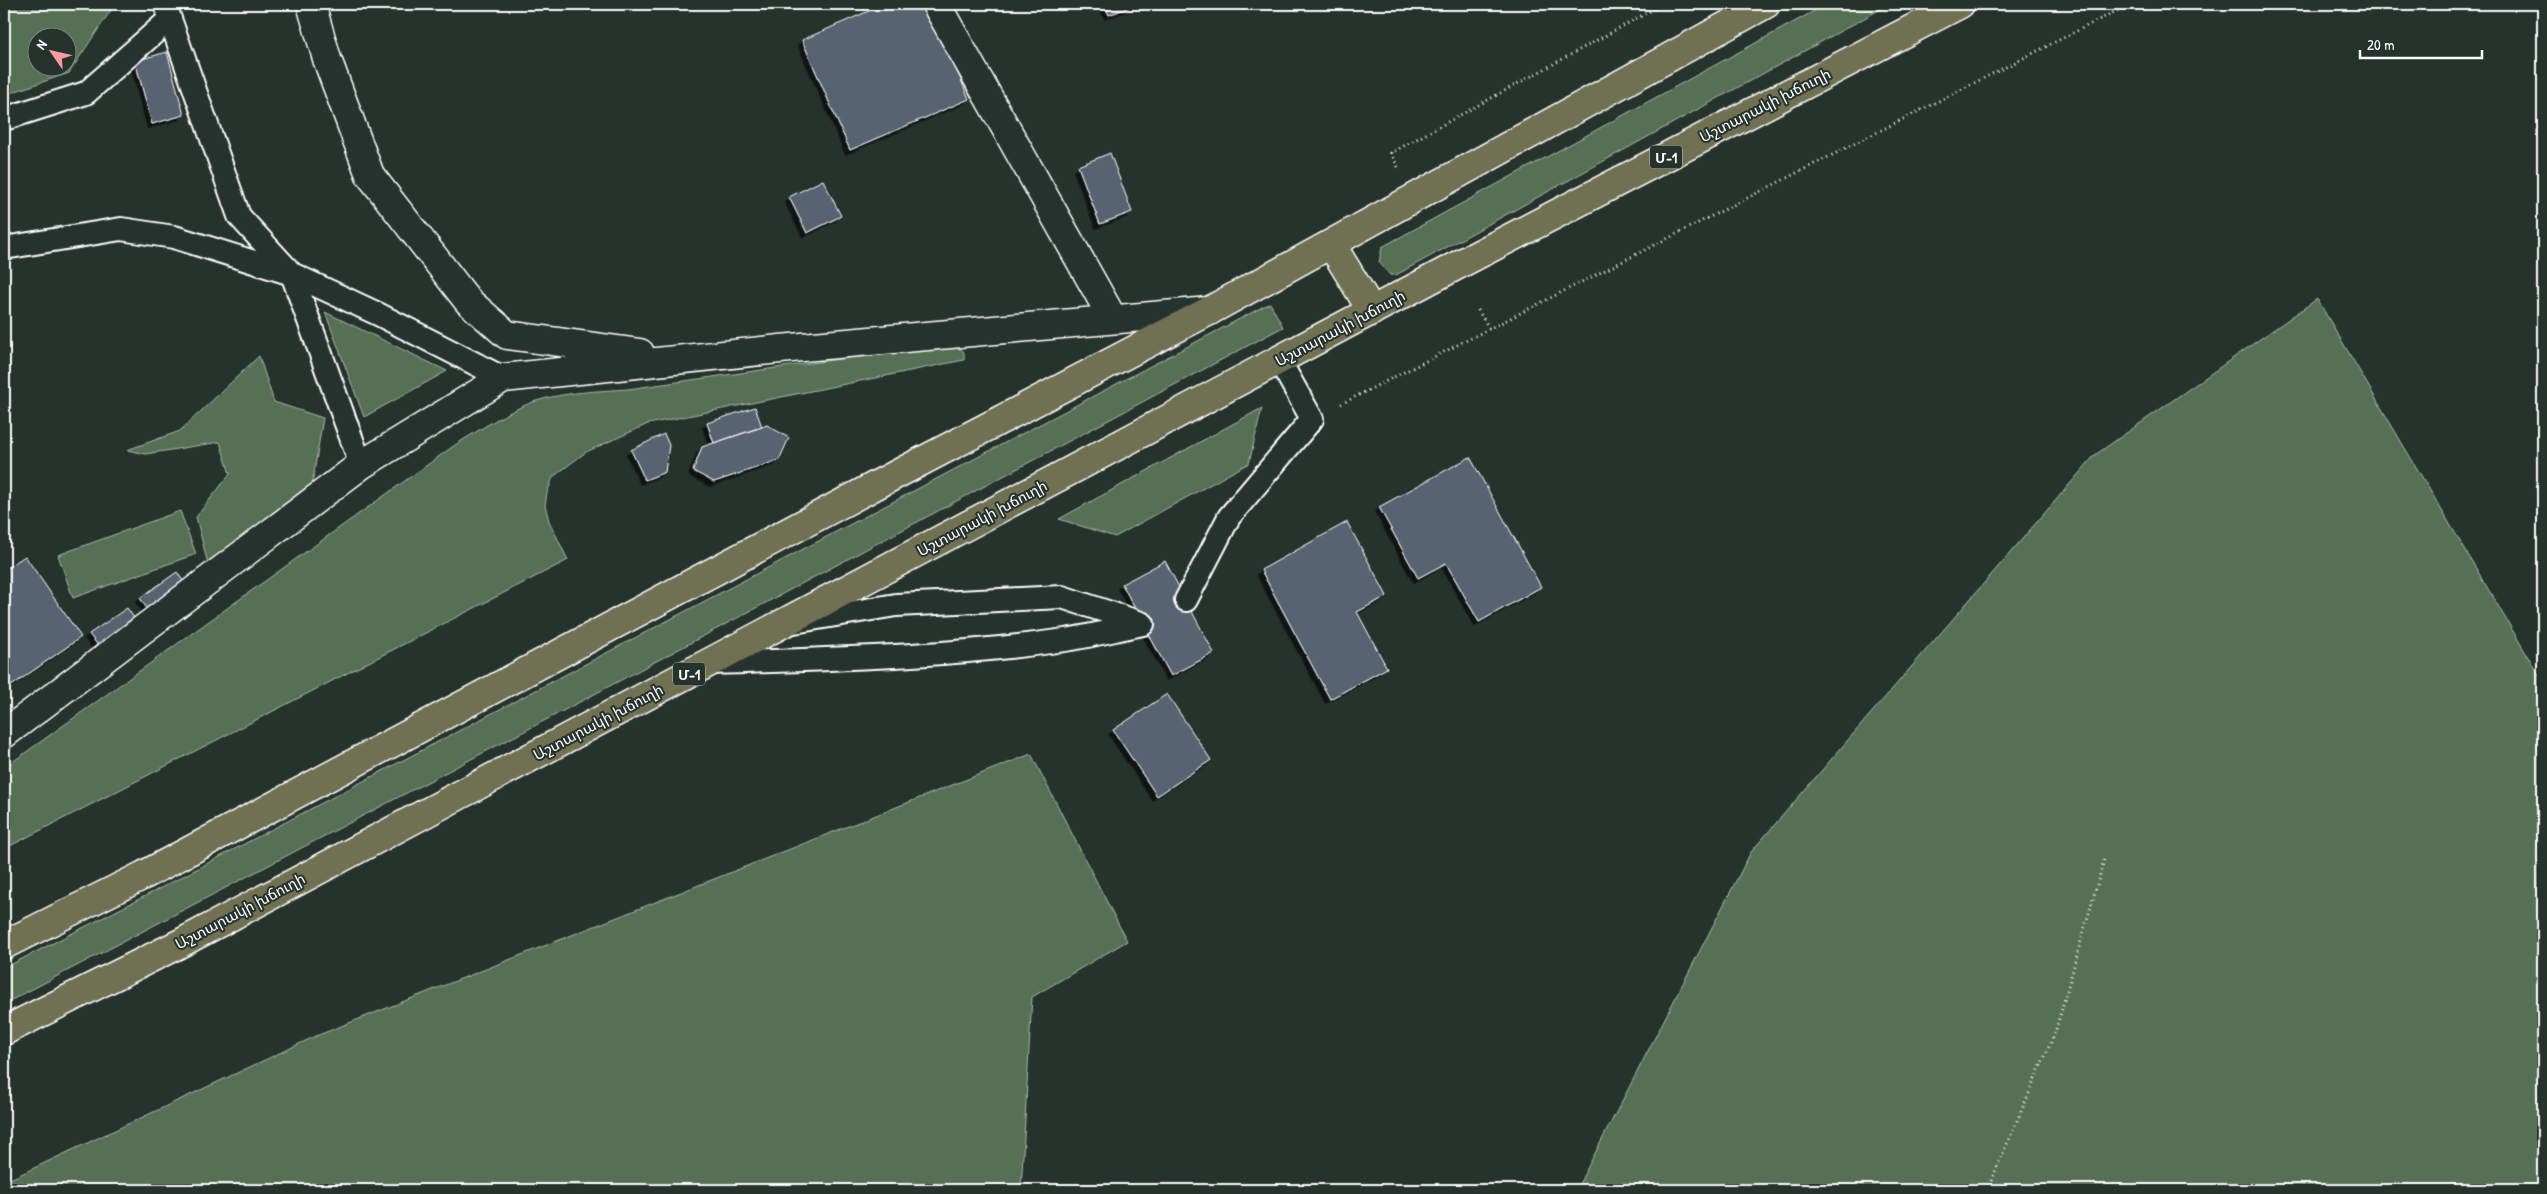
<svg xmlns="http://www.w3.org/2000/svg" width="2547" height="1194" font-family="'Patrick Hand','Noto Sans Armenian',sans-serif">
	<style>
		.green { fill: #576f54; stroke: #abb7aa; fill-rule: evenodd }
		.building { fill: #586471; stroke: #fff; filter: url(#shadow) }
		.lines { fill: none; stroke-linecap: round; stroke-linejoin: round }
		.lane-casing { stroke: #fff; stroke-width: 26 }
		.street-casing { stroke: #fff; stroke-width: 31 }
		.highway-casing { stroke: #fff; stroke-width: 31 }
		.path { stroke: #fff; stroke-width: 3; stroke-dasharray: 1 4; stroke-linecap: butt }
		.lane { stroke: #26332d; stroke-width: 22 }
		.street { stroke: #26332d; stroke-width: 28 }
		.highway { stroke: #706f52; stroke-width: 28 }
		.labels { text-anchor: middle; dominant-baseline: central; stroke-width: 4; stroke-linejoin: round; paint-order: stroke }
		.shield { fill: #26332d; stroke: #bec2c0; stroke-width: 1 }
		.shield-label { font-size: 14px; font-weight: bold; fill: #fff }
		.street-label { font-size: 15px; fill: #fff; stroke: #26332d }
	</style>
	<defs>
		<filter id="shadow"><feDropShadow dx="-4.5" dy="4.5" stdDeviation="0" flood-color="#0009"/></filter>
	</defs>
	<rect width="100%" height="100%" fill="#26332d"/>
	<filter id="ink" filterUnits="userSpaceOnUse"><feTurbulence type="fractalNoise" baseFrequency=".02" numOctaves="2"/><feDisplacementMap in="SourceGraphic" scale="10" xChannelSelector="R" yChannelSelector="G"/><feConvolveMatrix kernelMatrix="1 2 1 2 8 2 1 2 1" color-interpolation-filters="sRGB"/></filter>
	<g filter="url(#ink)">
		<path class="green" d="M4 4H115L69 73 4 95ZM38 38H68V68H38Z
			M1827 4H1890L1396 275H1390L1379 262 1382 247Z
			M2317 299 2543 682V1190H1576L1751 852 2095 455Z
			M1270 303 1283 327 559 713 4 1004V968L155 891Z
			M325 312 447 371 364 417Z
			M945 344 958 347 964 352V360L648 424 586 452 553 477 547 493 545 505 549 521 568 560 4 849V768L455 445C481 429 507 411 536 401 565 392 598 391 628 389Z
			M259 356 274 402 323 418 310 497 210 572 196 517 230 474 220 442 146 454 127 450 180 431Z
			M1262 408 1249 463 1115 537 1059 519Z
			M180 511 196 554 73 598 58 555Z
			M1031 754 1127 941 1032 997 1021 1190H4V1182L316 1036Z"/>
		<path class="building" d="M885 4H929L969 99 850 150 802 40Z
			M1104 4H1137L1109 15Z
			M167 52 184 115 152 124 135 61Z
			M1110 153 1132 212 1100 224 1078 166Z
			M823 180 841 216 807 233 789 197Z
			M755 407 762 427 714 443 707 423Z
			M767 425 789 438 779 460 714 482 693 471 702 447Z
			M664 434 669 445 665 472 645 480 631 450Z
			M1470 457 1541 587 1479 622 1446 563 1418 578 1379 507Z
			M1347 522 1387 596 1357 612 1387 668 1330 699 1261 570Z
			M25 556 81 637 7 689 4 684V570Z
			M1165 561 1214 653 1171 676 1122 584Z
			M177 572 187 587 150 613 140 598Z
			M127 608 137 622 100 648 89 634Z
			M1167 694 1211 760 1157 796 1113 730Z"/>
		<g class="lines">
			<g class="lane-casing">
				<path id="lane" d="M170 19 239 216 292 274 378 314 503 378
					M4 119 86 93 170 19 166 7
					M4 248 121 229 174 237 292 274 361 465
					M1186 600 1229 517 1312 419 1279 360
					M794 622 896 605 1062 597 1141 623
					M709 663C828 659 947 657 1065 640 1091 636 1117 629 1143 624"/>
			</g>
			<g class="street-casing">
				<path id="street" d="M311 4 327 59 370 175 468 301 507 335 640 353
					M936 4 1113 319
					M4 734 361 465 503 378 780 349 1209 311"/>
			</g>
			<g class="highway-casing">
				<path id="highway" d="M1331 244 1372 311
					M4 945 144 875 880 483 1209 311 1766 4
					M4 1031 179 944 1454 267 1960 4"/>
			</g>
			<path class="path" d="M1398 167 1391 153 1663 4
				M1478 310 1490 330
				M1341 404 2130 4
				M1987 1190 2055 1033 2104 860"/>
			<use href="#lane" class="lane"/>
			<use href="#street" class="street"/>
			<use href="#highway" class="highway"/>
		</g>
	</g>
	<g class="labels">
		<g class="shield">
			<rect x="1650" y="145.5" width="32" height="23" rx="4"/>
			<rect x="673" y="662.5" width="32" height="23" rx="4"/>
		</g>
		<g class="shield-label">
			<text x="1666" y="157">Մ-1</text>
			<text x="689" y="674">Մ-1</text>
		</g>
		<g class="street-label">
			<text transform="translate(1765 105) rotate(-27)">Աշտարակի խճուղի</text>
			<text transform="translate(1340 328) rotate(-28)">Աշտարակի խճուղի</text>
			<text transform="translate(982 518) rotate(-28)">Աշտարակի խճուղի</text>
			<text transform="translate(598 722) rotate(-28)">Աշտարակի խճուղի</text>
			<text transform="translate(240 911) rotate(-28)">Աշտարակի խճուղի</text>
		</g>
	</g>
	<rect width="2547" height="1194" fill="none" stroke="#26332d" stroke-width="20"/>
	<rect x="10" y="10" width="2527" height="1174" fill="none" stroke="#fff" stroke-width="2" filter="url(#ink)"/>
	<g transform="translate(52 52) rotate(304)"><circle r="24" fill="#26332d" stroke="#7d8581"/>
	<path d="M0-4L9 19L0 12L-9 19Z" fill="#ff9aa2"/>
	<text y="-8" font-size="14" font-weight="bold" text-anchor="middle" fill="#ffffff">N</text>
	</g>
	<path d="M2360 50v8h122v-8" fill="none" stroke="#ffffff" stroke-width="2.5"/>
	<text x="2367" y="50" font-size="15" fill="#ffffff" stroke="#26332d" stroke-width="4" paint-order="stroke">20 m</text>
</svg>
